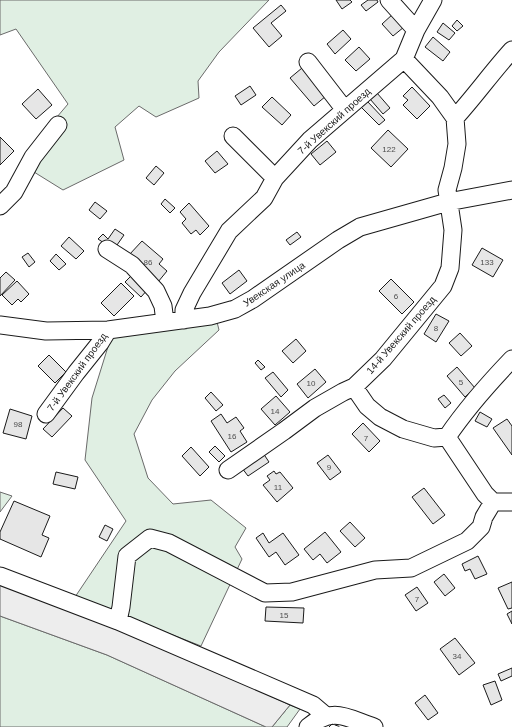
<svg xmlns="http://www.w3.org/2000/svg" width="512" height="727" font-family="Helvetica,sans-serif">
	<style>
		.green { fill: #e0efe3; stroke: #6a6a6a }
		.parking { fill: #ededed; stroke: #6a6a6a }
		.building { fill: #e6e6e6; stroke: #1a1a1a }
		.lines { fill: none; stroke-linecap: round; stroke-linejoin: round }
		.minor-casing { stroke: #1a1a1a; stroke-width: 19 }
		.minor { stroke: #fff; stroke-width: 17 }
		.fence { stroke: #1a1a1a; stroke-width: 1; stroke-dasharray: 5 2; stroke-linecap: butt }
		.labels { text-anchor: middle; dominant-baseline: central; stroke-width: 3; stroke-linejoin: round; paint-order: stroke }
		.number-label { font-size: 8px; fill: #4d4d4d }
		.street-label { font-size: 10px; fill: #1a1a1a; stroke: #fff }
	</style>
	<rect width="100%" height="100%" fill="#fff"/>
	<path class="green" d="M0 0H269L219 52 198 81 199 98 156 117 139 106 115 127 124 160 63 190 34 172 51 124 68 104 16 29 0 35Z
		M217 322 219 330 175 371 152 400 134 434 148 478 173 504 211 500 246 528 235 547 242 559 201 646 75 597 126 521 85 460 92 398 111 337Z
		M0 492 12 496 0 512Z
		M0 616 107 655 266 727H0Z
		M290 705 300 709 287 727H272Z"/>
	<path class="parking" d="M0 583 116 626 290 705 272 727H266L107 655 0 616Z"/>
	<path class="building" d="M336 0H350L352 2 342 9Z
		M368 0H377L378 2 366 11 361 5Z
		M281 5 286 11 271 23 282 36 269 47 253 28Z
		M393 14 404 27 393 36 382 24Z
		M457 20 463 26 457 31 452 26Z
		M443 23 455 33 449 40 437 32Z
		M343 30 351 39 335 54 327 44Z
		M433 37 450 52 443 61 425 47Z
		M359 47 370 59 356 71 345 60Z
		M302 68 326 96 314 106 290 78Z
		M250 86 256 95 241 105 235 96Z
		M412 87 430 106 417 119 403 105 408 100 403 96Z
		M38 89 52 105 36 119 22 104Z
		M377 93 390 108 383 114 370 99Z
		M272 97 291 115 282 125 262 107Z
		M367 101 385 120 379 125 361 107Z
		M388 130 408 149 391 167 371 148Z
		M0 137 14 151 0 165Z
		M327 141 336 152 320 165 311 154Z
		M217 151 228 164 215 173 205 161Z
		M156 166 164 173 154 185 146 178Z
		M165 199 175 208 170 213 161 204Z
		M95 202 107 211 100 219 89 210Z
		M189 203 209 226 200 235 196 230 191 234 182 223 186 219 180 212Z
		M115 229 124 235 117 245 104 243 98 239 103 234 108 239Z
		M297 232 301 237 290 245 286 240Z
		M69 237 84 251 76 259 61 246Z
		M142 241 163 259 159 264 167 271 158 282 129 255Z
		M482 248 503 260 493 277 472 265Z
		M28 253 35 262 29 267 22 257Z
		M56 254 66 264 59 270 50 261Z
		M239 270 247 281 230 294 222 283Z
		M6 272 15 280 0 296V278Z
		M134 273 149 288 141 297 125 282Z
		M391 279 414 302 402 314 379 291Z
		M17 281 29 294 21 302 18 299 12 305 2 295Z
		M121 283 134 296 114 316 101 303Z
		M436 314 449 321 436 342 424 334Z
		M460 333 472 346 461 356 449 343Z
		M296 339 306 351 293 363 282 351Z
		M49 355 66 372 55 383 38 366Z
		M258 360 265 367 261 370 255 363Z
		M457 367 475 388 465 397 447 376Z
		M315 369 326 382 308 398 297 384Z
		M273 372 288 390 281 397 265 378Z
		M211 392 223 405 216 411 205 398Z
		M444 395 451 403 445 408 438 399Z
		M276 396 290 412 275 425 261 409Z
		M63 408 72 416 52 437 43 429Z
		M10 409 32 416 26 439 3 433Z
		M480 412 492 419 487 427 475 421Z
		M221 414 227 423 236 417 244 428 240 431 247 442 231 452 211 421Z
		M507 419 512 426V455L493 428Z
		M363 423 380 441 369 452 352 434Z
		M215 446 225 456 219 462 209 452Z
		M191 447 209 467 200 476 182 456Z
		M263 453 269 462 248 476 242 468Z
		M328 455 341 472 330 480 317 463Z
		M274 471 276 474 280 472 293 488 277 502 263 485 270 480 267 476Z
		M56 472 78 477 75 489 53 484Z
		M424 488 445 515 433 524 412 497Z
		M14 501 50 516 42 535 49 538 41 557 0 539V532Z
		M350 522 365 538 355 547 340 531Z
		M105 525 113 529 107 541 99 537Z
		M325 532 341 552 327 563 320 554 313 560 304 549Z
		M263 533 269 543 283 533 299 555 285 565 276 552 269 557 256 538Z
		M478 556 487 574 475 579 470 569 465 571 462 564Z
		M444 574 455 588 445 596 434 582Z
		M512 582V608L508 609 498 588Z
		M417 587 428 603 416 611 405 595Z
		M266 607 304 608 303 623 265 621Z
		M512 611V624L507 614Z
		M455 638 475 663 459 675 440 649Z
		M512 668V676L501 681 498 674Z
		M495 681 502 700 491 705 483 685Z
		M425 695 438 713 428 720 415 703Z"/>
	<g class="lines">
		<g class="minor-casing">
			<path id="minor" d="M389 0 416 30
				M308 62 345 110
				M455 118C475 96 492 72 512 50
				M233 136 275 178
				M0 206 14 192 33 157 58 125
				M107 249 132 265 156 291 163 306 165 322
				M184 320V310L192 293 229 231 264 198 275 178 310 140 404 59 416 30 433 0
				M0 325 46 331 108 330 210 316 235 309 253 299 338 240 360 227 448 202 512 190
				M354 387 367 406 380 417 403 429 434 438 447 437 485 494 493 502
				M46 414 76 373 100 343 108 330
				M447 437C466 409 488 384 512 359
				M228 470 284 431 315 408 343 392 354 387 383 359 443 286 450 268 453 230 447 190 453 168 457 144 455 118 440 97 404 59
				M0 576 118 621 313 705 326 716
				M118 621 121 607 127 556 150 538 169 543 265 593 292 592 375 570 411 568 467 541 481 527 484 517 493 502H512
				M308 727C333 706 347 718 374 727"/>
		</g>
		<use href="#minor" class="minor"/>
		<path class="fence" d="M329 727 332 724 341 727"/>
	</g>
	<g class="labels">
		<g class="number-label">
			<text x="389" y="149">122</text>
			<text x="148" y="262">86</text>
			<text x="487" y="262">133</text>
			<text x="396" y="296">6</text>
			<text x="436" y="328">8</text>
			<text x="461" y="382">5</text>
			<text x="311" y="383">10</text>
			<text x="275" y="411">14</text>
			<text x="18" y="424">98</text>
			<text x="232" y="436">16</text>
			<text x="366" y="438">7</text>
			<text x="329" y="467">9</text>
			<text x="278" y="487">11</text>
			<text x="417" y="599">7</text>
			<text x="284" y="615">15</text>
			<text x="457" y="656">34</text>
		</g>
		<g class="street-label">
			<text transform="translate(334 121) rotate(-42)">7-й Увекский проезд</text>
			<text transform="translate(274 284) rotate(-34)">Увекская улица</text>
			<text transform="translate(401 335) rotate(-49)">14-й Увекский проезд</text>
			<text transform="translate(77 372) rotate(-54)">7-й Увекский проезд</text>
		</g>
	</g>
</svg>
